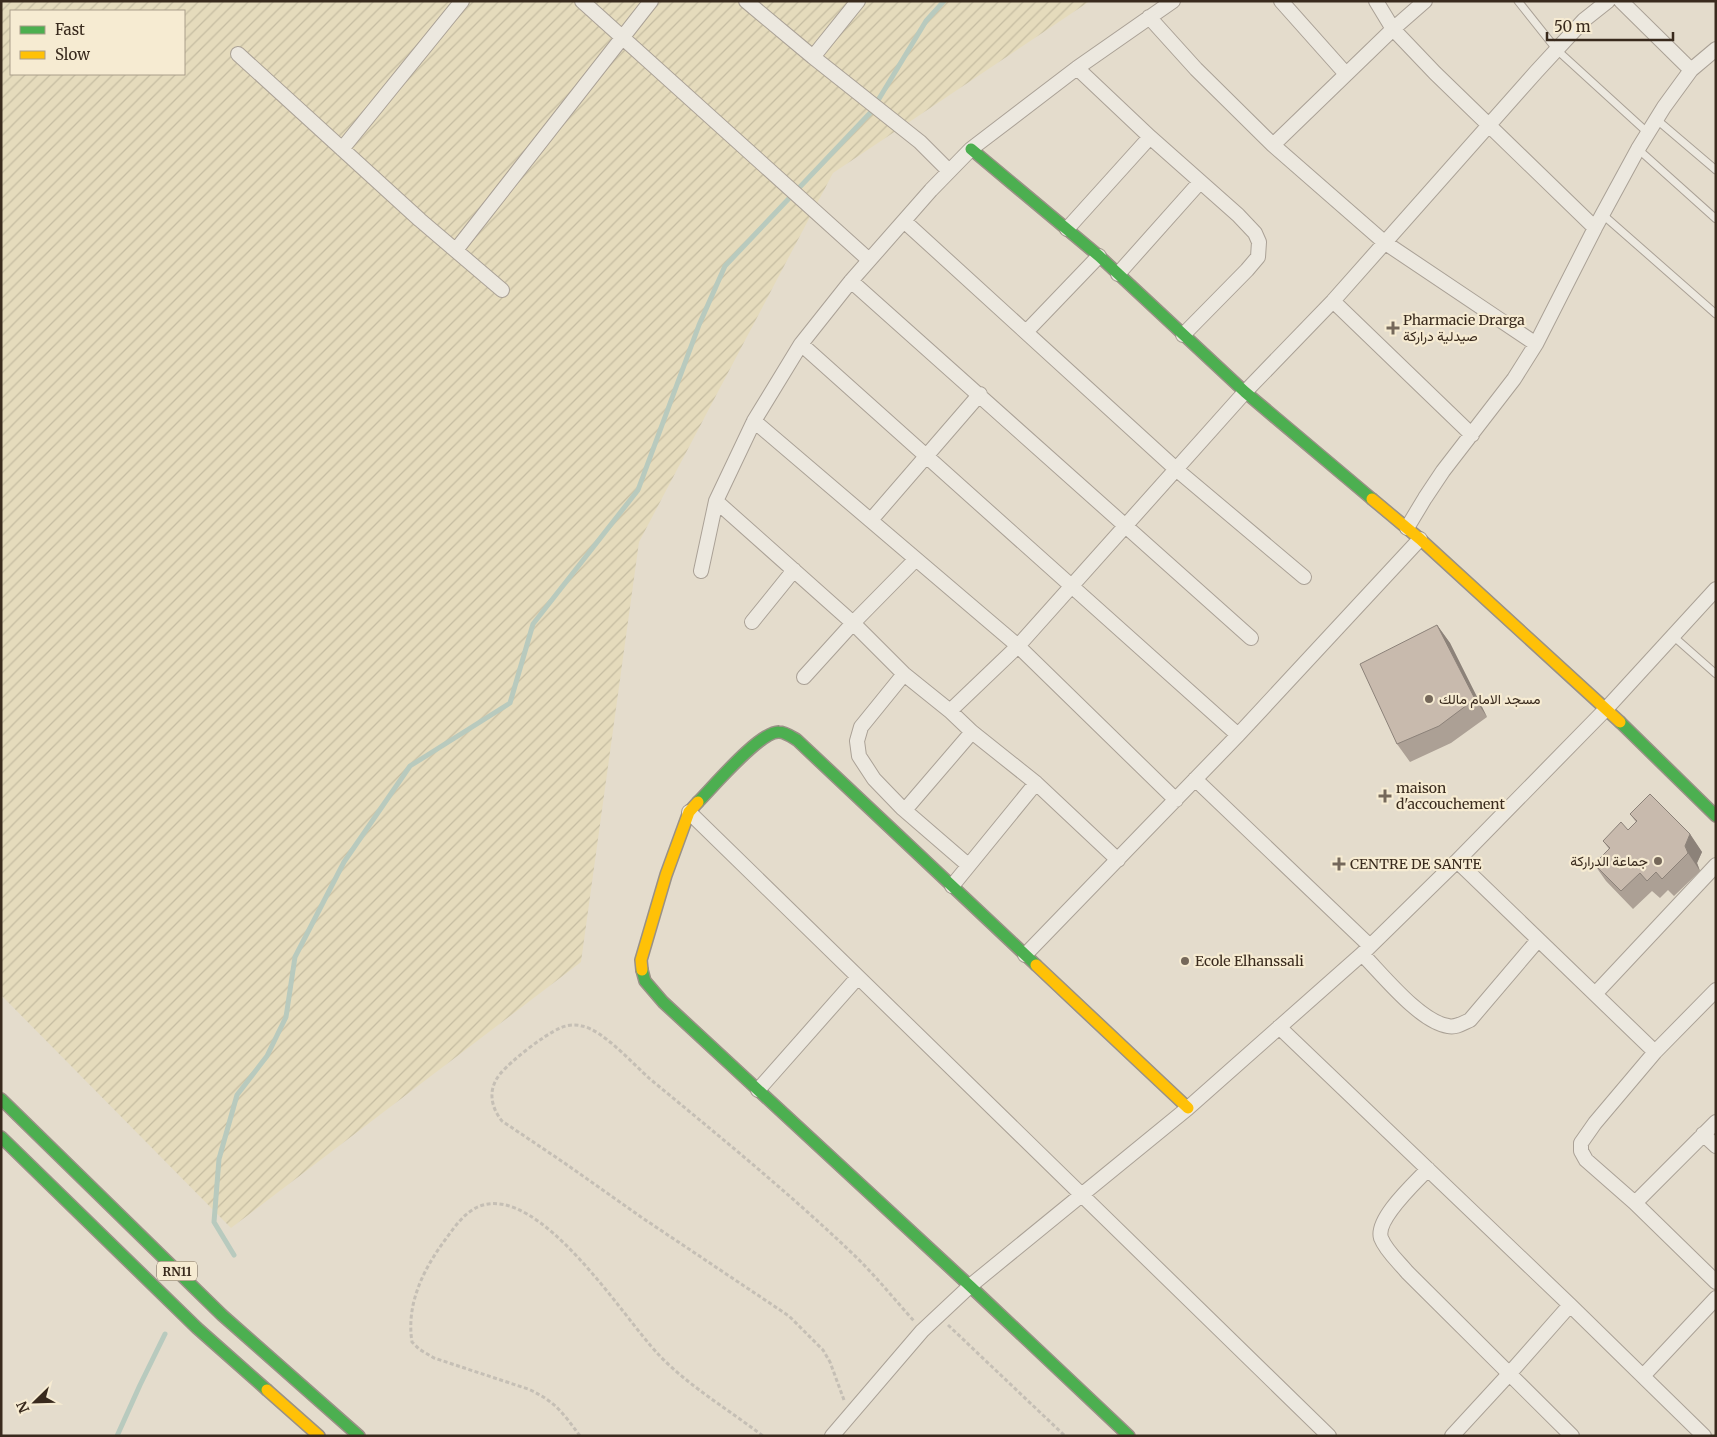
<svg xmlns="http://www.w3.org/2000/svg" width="1717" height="1437" font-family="Merriweather,Vazirmatn,serif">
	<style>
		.farmland { fill: url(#farmland-furrows); fill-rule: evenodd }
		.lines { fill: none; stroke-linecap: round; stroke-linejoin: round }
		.stream { stroke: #b8cabe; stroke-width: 5 }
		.lane-casing { stroke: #aaa196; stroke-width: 9 }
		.street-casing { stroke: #aaa196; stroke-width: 16 }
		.fast-casing { stroke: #999186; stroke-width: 14 }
		.slow-casing { stroke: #999186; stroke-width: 14 }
		.path { stroke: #c5bfb5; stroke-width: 3; stroke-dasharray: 4 2.5; stroke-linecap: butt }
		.lane { stroke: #ece8df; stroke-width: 7 }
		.street { stroke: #ece8df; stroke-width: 14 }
		.fast { stroke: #4caf50; stroke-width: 11 }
		.slow { stroke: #ffc107; stroke-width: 11 }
		.wall { fill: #aca095 }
		.shaded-wall { fill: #8c8279 }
		.building { fill: #c8baad; stroke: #8c8279 }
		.poi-dot { fill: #75685a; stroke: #f6ebd2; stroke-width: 2 }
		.labels { text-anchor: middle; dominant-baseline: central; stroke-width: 4.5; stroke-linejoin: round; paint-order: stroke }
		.shield { fill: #f6ebd2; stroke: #726453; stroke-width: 1 }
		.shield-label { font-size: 12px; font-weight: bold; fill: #392a1d }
		.poi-label { font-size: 14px; fill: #392a1d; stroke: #f6ebd2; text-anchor: start }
	</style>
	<defs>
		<pattern id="farmland-furrows" width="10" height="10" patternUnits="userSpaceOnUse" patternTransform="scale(1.25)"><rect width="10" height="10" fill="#e5dbbc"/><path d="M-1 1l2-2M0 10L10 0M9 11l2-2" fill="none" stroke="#c5bca1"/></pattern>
	</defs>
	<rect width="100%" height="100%" fill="#e4dccc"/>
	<path class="farmland" d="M1 1H1090L833 173 639 542 581 962 231 1228 1 995ZM11 11H184V74H11Z"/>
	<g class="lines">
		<path class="stream" d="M234 1255 214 1222 219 1159 237 1095 267 1056 286 1017 295 957 344 862 410 766 510 703 533 624 638 490 699 325 725 266 871 112 926 21 944 1
			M117 1436 140 1385 165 1334"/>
		<g class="lane-casing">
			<path id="lane" d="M1518 1 1557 50 1648 133
				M1656 119 1716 170
				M1638 149 1716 219
				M1602 214 1716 314
				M1673 636 1716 674"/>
		</g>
		<g class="street-casing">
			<path id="street" d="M582 1 869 260
				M746 1 813 57 920 142 949 171
				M1281 1 1346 74
				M1376 1 1393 29 1435 73 1595 228
				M1621 1 1691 70
				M1149 17 1196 69 1273 145 1384 242 1536 344
				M238 54 420 220 502 290
				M813 57 858 1
				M1077 68 1150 137 1238 215 1255 233 1259 242 1258 257 1247 270 1183 335
				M1273 145 1393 29 1425 1
				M342 149 462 1
				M904 221 1177 470 1304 577
				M1067 229 1150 137
				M456 250 651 1
				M1118 274 1200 182
				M851 281 1251 638
				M1333 301 1472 435
				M1026 332 1099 256
				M801 344 1238 735
				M754 421 1018 646 1176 800
				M716 501 853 623 904 674 950 711 972 732 1036 783 1118 860
				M871 520 980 394
				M1407 528 1425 498 1443 471 1514 379 1536 344 1595 228 1638 149 1664 107 1691 70 1716 49
				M701 571 716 501 754 421 801 344 851 281 931 190 971 149 1077 68 1173 1
				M752 622 794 570
				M904 674 861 727 857 741 859 756 874 779 902 808 968 865
				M804 677 853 623 916 559
				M950 711 1018 646 1245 392 1333 301 1536 72 1584 20 1608 1
				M1195 779 1370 946
				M905 810 972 732
				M689 812 1329 1436
				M1457 861 1655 1052
				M952 886 1036 783
				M1362 954C1382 974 1420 1022 1448 1026 1456 1028 1463 1023 1470 1020L1538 940
				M1025 955 1238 735 1420 539
				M1716 990 1655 1052 1595 1123 1581 1143V1151L1586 1160 1635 1203 1716 1282
				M1596 993 1716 865
				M1279 1027 1570 1305 1704 1436
				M758 1090 858 977
				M1703 1134 1716 1146
				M1428 1169C1415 1183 1375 1219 1381 1238 1386 1251 1399 1262 1407 1272L1572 1436
				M1635 1203 1716 1122
				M1643 1376 1716 1298
				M832 1436 922 1331 970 1286 1188 1108 1362 954 1457 861 1606 709 1716 589
				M1452 1436 1510 1373 1570 1305"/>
		</g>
		<g class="fast-casing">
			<path id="fast" d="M971 149 1099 256 1245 392 1372 499
				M1620 722 1716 816
				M698 802C713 787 760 731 779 732 785 732 792 737 797 740L1036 965
				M642 970 645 981 663 1002 970 1286 1129 1436
				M1 1099 222 1315 359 1436
				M1 1137 197 1328 267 1390"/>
		</g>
		<g class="slow-casing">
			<path id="slow" d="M1372 499 1420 539 1620 722
				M1036 965 1188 1108
				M642 970 641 960 666 875 689 812 698 802
				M267 1390 319 1436"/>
		</g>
		<path class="path" d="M948 1325 1065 1436
			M844 1400 830 1362 823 1350 789 1316 641 1217 563 1162 502 1121C490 1106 488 1089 500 1074 513 1059 543 1036 560 1028 567 1025 575 1024 582 1026 603 1030 633 1064 650 1079 719 1136 788 1192 853 1254 875 1275 894 1299 914 1321
			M580 1436C563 1413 555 1401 528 1389L434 1358 419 1349 412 1342C406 1304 423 1270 445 1240 454 1228 464 1212 480 1206 540 1184 623 1317 658 1354 687 1385 729 1410 763 1436"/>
		<use href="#lane" class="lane"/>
		<use href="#street" class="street"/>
		<use href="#fast" class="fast"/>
		<use href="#slow" class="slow"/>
	</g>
	<path class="wall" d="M1437 625 1450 643 1487 717 1451 743 1410 762 1397 744Z
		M1630 814 1690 834 1702 852 1697 863 1700 871 1674 896 1668 890 1660 898 1652 891 1633 909 1606 881 1594 864 1609 849 1603 841 1628 830 1636 822Z"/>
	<path class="shaded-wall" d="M1437 625 1450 643 1487 717 1475 699Z
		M1690 834 1702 852 1697 863 1700 871 1688 853 1685 846Z"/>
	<path class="building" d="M1437 625 1475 699 1439 726 1397 744 1360 664Z
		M1650 794 1690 834 1685 846 1688 853 1662 879 1656 872 1647 881 1640 873 1621 891 1594 864 1610 848 1603 841 1621 822 1628 830 1637 821 1630 814Z"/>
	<g class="poi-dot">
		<path d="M1390.5 320.5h5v5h5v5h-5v5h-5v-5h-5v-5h5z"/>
		<circle cx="1429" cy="699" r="5"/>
		<path d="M1382.5 788.5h5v5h5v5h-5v5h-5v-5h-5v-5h5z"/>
		<circle cx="1658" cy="861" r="5"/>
		<path d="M1336.5 856.5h5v5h5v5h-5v5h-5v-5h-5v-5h5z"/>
		<circle cx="1185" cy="961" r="5"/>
	</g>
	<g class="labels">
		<rect class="shield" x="157" y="1261.5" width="40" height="19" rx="4"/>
		<g class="shield-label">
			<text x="177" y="1271">RN11</text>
		</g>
		<g class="poi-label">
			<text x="1403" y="320">Pharmacie Drarga<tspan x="1403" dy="16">صيدلية دراركة</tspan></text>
			<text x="1439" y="699">مسجد الامام مالك</text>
			<text x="1396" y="788">maison<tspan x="1396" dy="16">d'accouchement</tspan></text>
			<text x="1648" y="861" text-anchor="end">جماعة الدراركة</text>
			<text x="1350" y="864">CENTRE DE SANTE</text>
			<text x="1195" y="961">Ecole Elhanssali</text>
		</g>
	</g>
	<rect width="1717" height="1437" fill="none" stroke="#392a1d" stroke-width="5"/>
	<rect x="10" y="10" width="175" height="65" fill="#f6ebd2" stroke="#aa9e8a"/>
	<rect x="20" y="26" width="25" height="8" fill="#4caf50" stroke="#aa9e8a"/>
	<text x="55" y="35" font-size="15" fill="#392a1d">Fast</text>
	<rect x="20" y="51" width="25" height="8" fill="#ffc107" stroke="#aa9e8a"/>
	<text x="55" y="60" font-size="15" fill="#392a1d">Slow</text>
	<g transform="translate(35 1402) rotate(247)" stroke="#f6ebd2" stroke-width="4" paint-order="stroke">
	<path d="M0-4L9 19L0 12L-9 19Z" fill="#392a1d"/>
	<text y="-8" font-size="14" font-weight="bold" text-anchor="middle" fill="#392a1d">N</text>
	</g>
	<path d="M1547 32v8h126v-8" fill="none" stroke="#392a1d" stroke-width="2.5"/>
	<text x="1554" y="32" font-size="15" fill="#392a1d" stroke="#f6ebd2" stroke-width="4" paint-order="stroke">50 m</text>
</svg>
